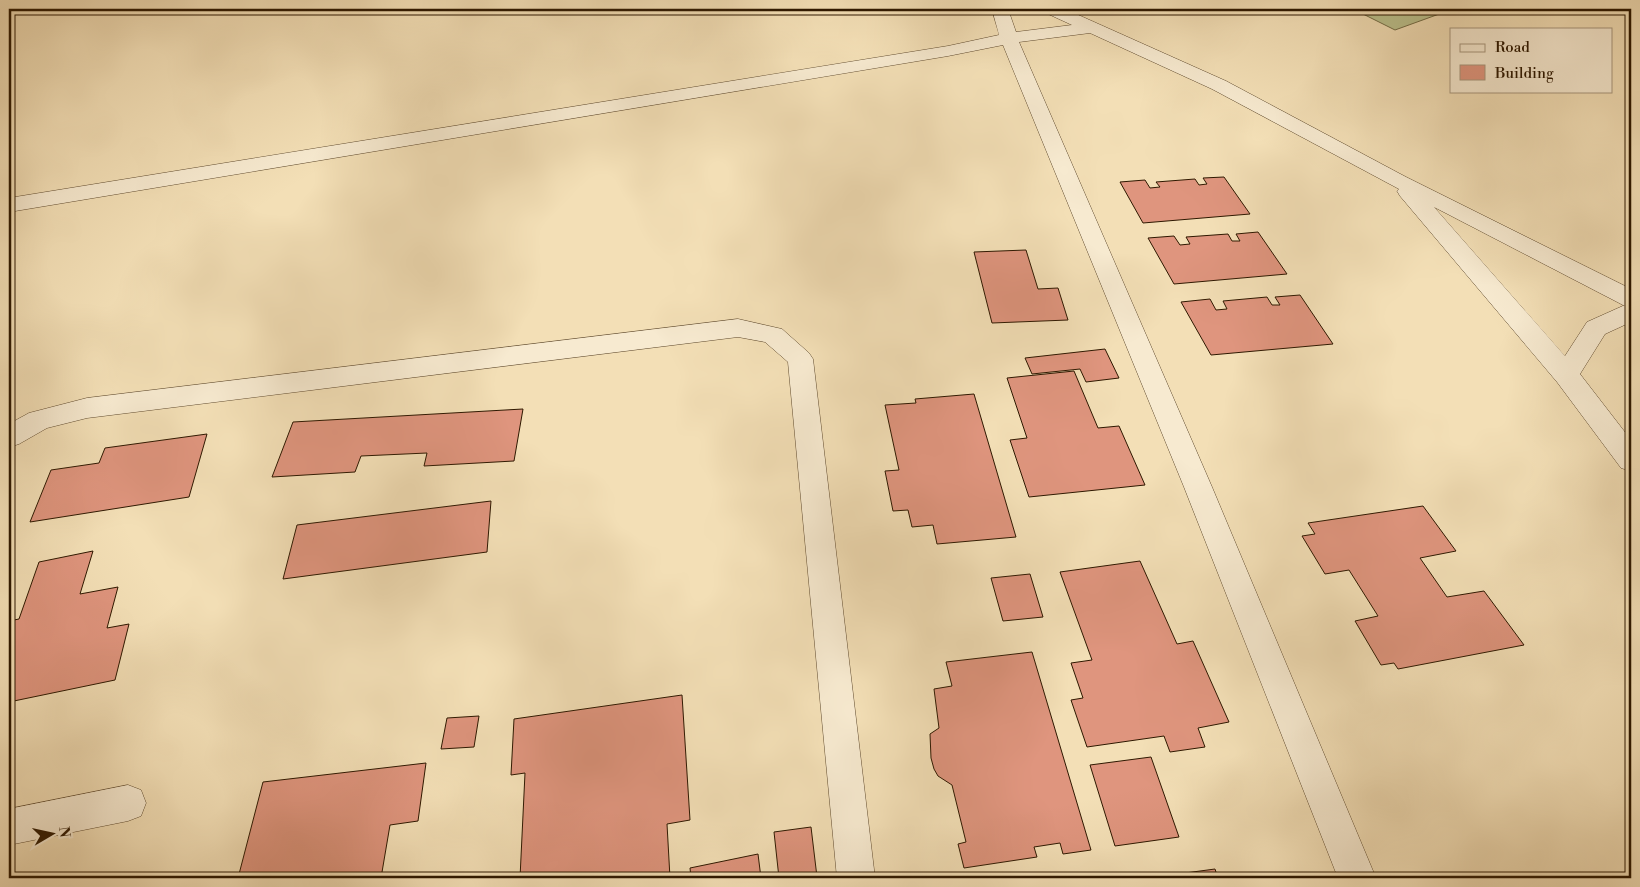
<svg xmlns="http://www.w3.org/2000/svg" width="1640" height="887" font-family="'Libre Bodoni',serif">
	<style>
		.green { fill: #bbc18d; stroke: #746c46 }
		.building { fill: #df957e; stroke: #2e1800 }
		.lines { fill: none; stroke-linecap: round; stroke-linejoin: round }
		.minor-casing { stroke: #5f4a2e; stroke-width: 1 }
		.minor { fill: #f7ead0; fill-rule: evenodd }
	</style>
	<rect width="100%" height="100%" fill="#f3dfb6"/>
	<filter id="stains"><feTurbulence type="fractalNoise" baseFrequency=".004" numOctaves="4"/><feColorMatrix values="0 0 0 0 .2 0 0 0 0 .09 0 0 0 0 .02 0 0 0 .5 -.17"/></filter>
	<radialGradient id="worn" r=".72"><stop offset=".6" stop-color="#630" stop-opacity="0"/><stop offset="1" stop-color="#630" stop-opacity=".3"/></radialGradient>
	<path class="green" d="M1353 9H1453L1395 30Z"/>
	<path class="building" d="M1224 177 1250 214 1143 223 1120 182 1145 180 1150 188 1160 187 1156 182 1195 179 1199 185 1207 184 1203 178Z
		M1258 232 1287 274 1174 284 1148 238 1174 236 1180 245 1190 244 1186 237 1228 234 1232 241H1240L1236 234Z
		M1026 250 1038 289 1058 288 1068 320 992 323 974 252Z
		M1300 295 1333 344 1211 355 1181 302 1210 299 1216 310 1227 309 1223 301 1267 297 1272 305H1280L1275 297Z
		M1105 349 1119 378 1086 382 1080 369 1032 374 1025 358Z
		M1074 371 1098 428 1119 426 1145 485 1029 497 1010 440 1027 438 1007 378Z
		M974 394 1016 537 937 544 933 525 912 527 908 510 893 511 885 471 899 470 885 405 916 403 915 399Z
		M523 409 514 461 424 466 427 453 361 456 355 472 272 477 293 422Z
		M207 434 189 497 30 522 51 470 99 463 105 448Z
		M491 501 487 552 283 579 297 525Z
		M1423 506 1456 551 1420 558 1447 597 1484 591 1524 645 1398 669 1394 663 1381 665 1355 621 1378 616 1349 570 1325 574 1302 536 1315 534 1308 523Z
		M93 551 80 594 118 587 107 628 129 624 115 680 9 702V621L19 619 39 562Z
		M1140 561 1177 644 1193 641 1229 722 1198 728 1205 747 1170 752 1164 736 1087 747 1071 700 1083 698 1071 663 1092 660 1060 572Z
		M1030 574 1043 617 1003 621 991 578Z
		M1032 652 1091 850 1063 854 1060 843 1034 847 1037 857 964 868 958 844 966 842 952 785 938 776 934 769 931 758 930 734 939 728 934 689 952 686 946 662Z
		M682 695 690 820 667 824 670 878H520L525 773 511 775 514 719Z
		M479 716 474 747 441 749 447 718Z
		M1151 757 1179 837 1115 846 1090 765Z
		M426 763 418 821 390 825 381 878H238L263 782Z
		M811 827 817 877 779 878 774 832Z
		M758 854 761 878H691L690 868Z
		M1215 869 1218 878H1148Z"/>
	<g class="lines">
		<g class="minor-casing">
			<path id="minor" d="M992 9H1008L1016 32 1072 25 1046 13 1044 9H1065L1226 81 1406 177 1631 289V322L1605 334 1580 374 1631 440V471L1621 468 1557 382 1400 196 1397 191 1399 189 1212 89 1090 33 1019 42 1212 487 1376 878H1338L1184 487 1003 45 948 56 9 212V198L948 46 999 35ZM1434 207 1623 305H1625L1587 322 1565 356Z
				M738 319 782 329 809 353 813 359 875 878H837L788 362 765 342 738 337 87 418 47 428 19 444 9 447V424L29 413 87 398Z
				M128 785 141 790 146 803 141 816 128 821 9 845V809Z"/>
		</g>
		<use href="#minor" class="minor"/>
	</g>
	<rect width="1640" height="887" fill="none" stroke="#f3dfb6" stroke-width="30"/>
	<rect x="10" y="10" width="1620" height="867" fill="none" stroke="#2e1800" stroke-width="2.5"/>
	<rect x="15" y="15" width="1610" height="857" fill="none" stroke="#2e1800"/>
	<rect x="1450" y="28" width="162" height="65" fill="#f7ead0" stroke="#a7967d"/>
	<rect x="1460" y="44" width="25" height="8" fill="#f7ead0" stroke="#a7967d"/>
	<text x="1495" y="52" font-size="15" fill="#2e1800">Road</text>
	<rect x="1460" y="65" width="25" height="15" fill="#df957e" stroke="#a7967d"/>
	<text x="1495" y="78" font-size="15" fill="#2e1800">Building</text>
	<g transform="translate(52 834) rotate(81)" stroke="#f7ead0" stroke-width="4" paint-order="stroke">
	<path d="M0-4L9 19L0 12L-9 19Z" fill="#2e1800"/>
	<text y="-8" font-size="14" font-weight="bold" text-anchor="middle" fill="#2e1800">N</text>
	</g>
	<rect width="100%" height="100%" filter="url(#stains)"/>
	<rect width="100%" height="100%" fill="url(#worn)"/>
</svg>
